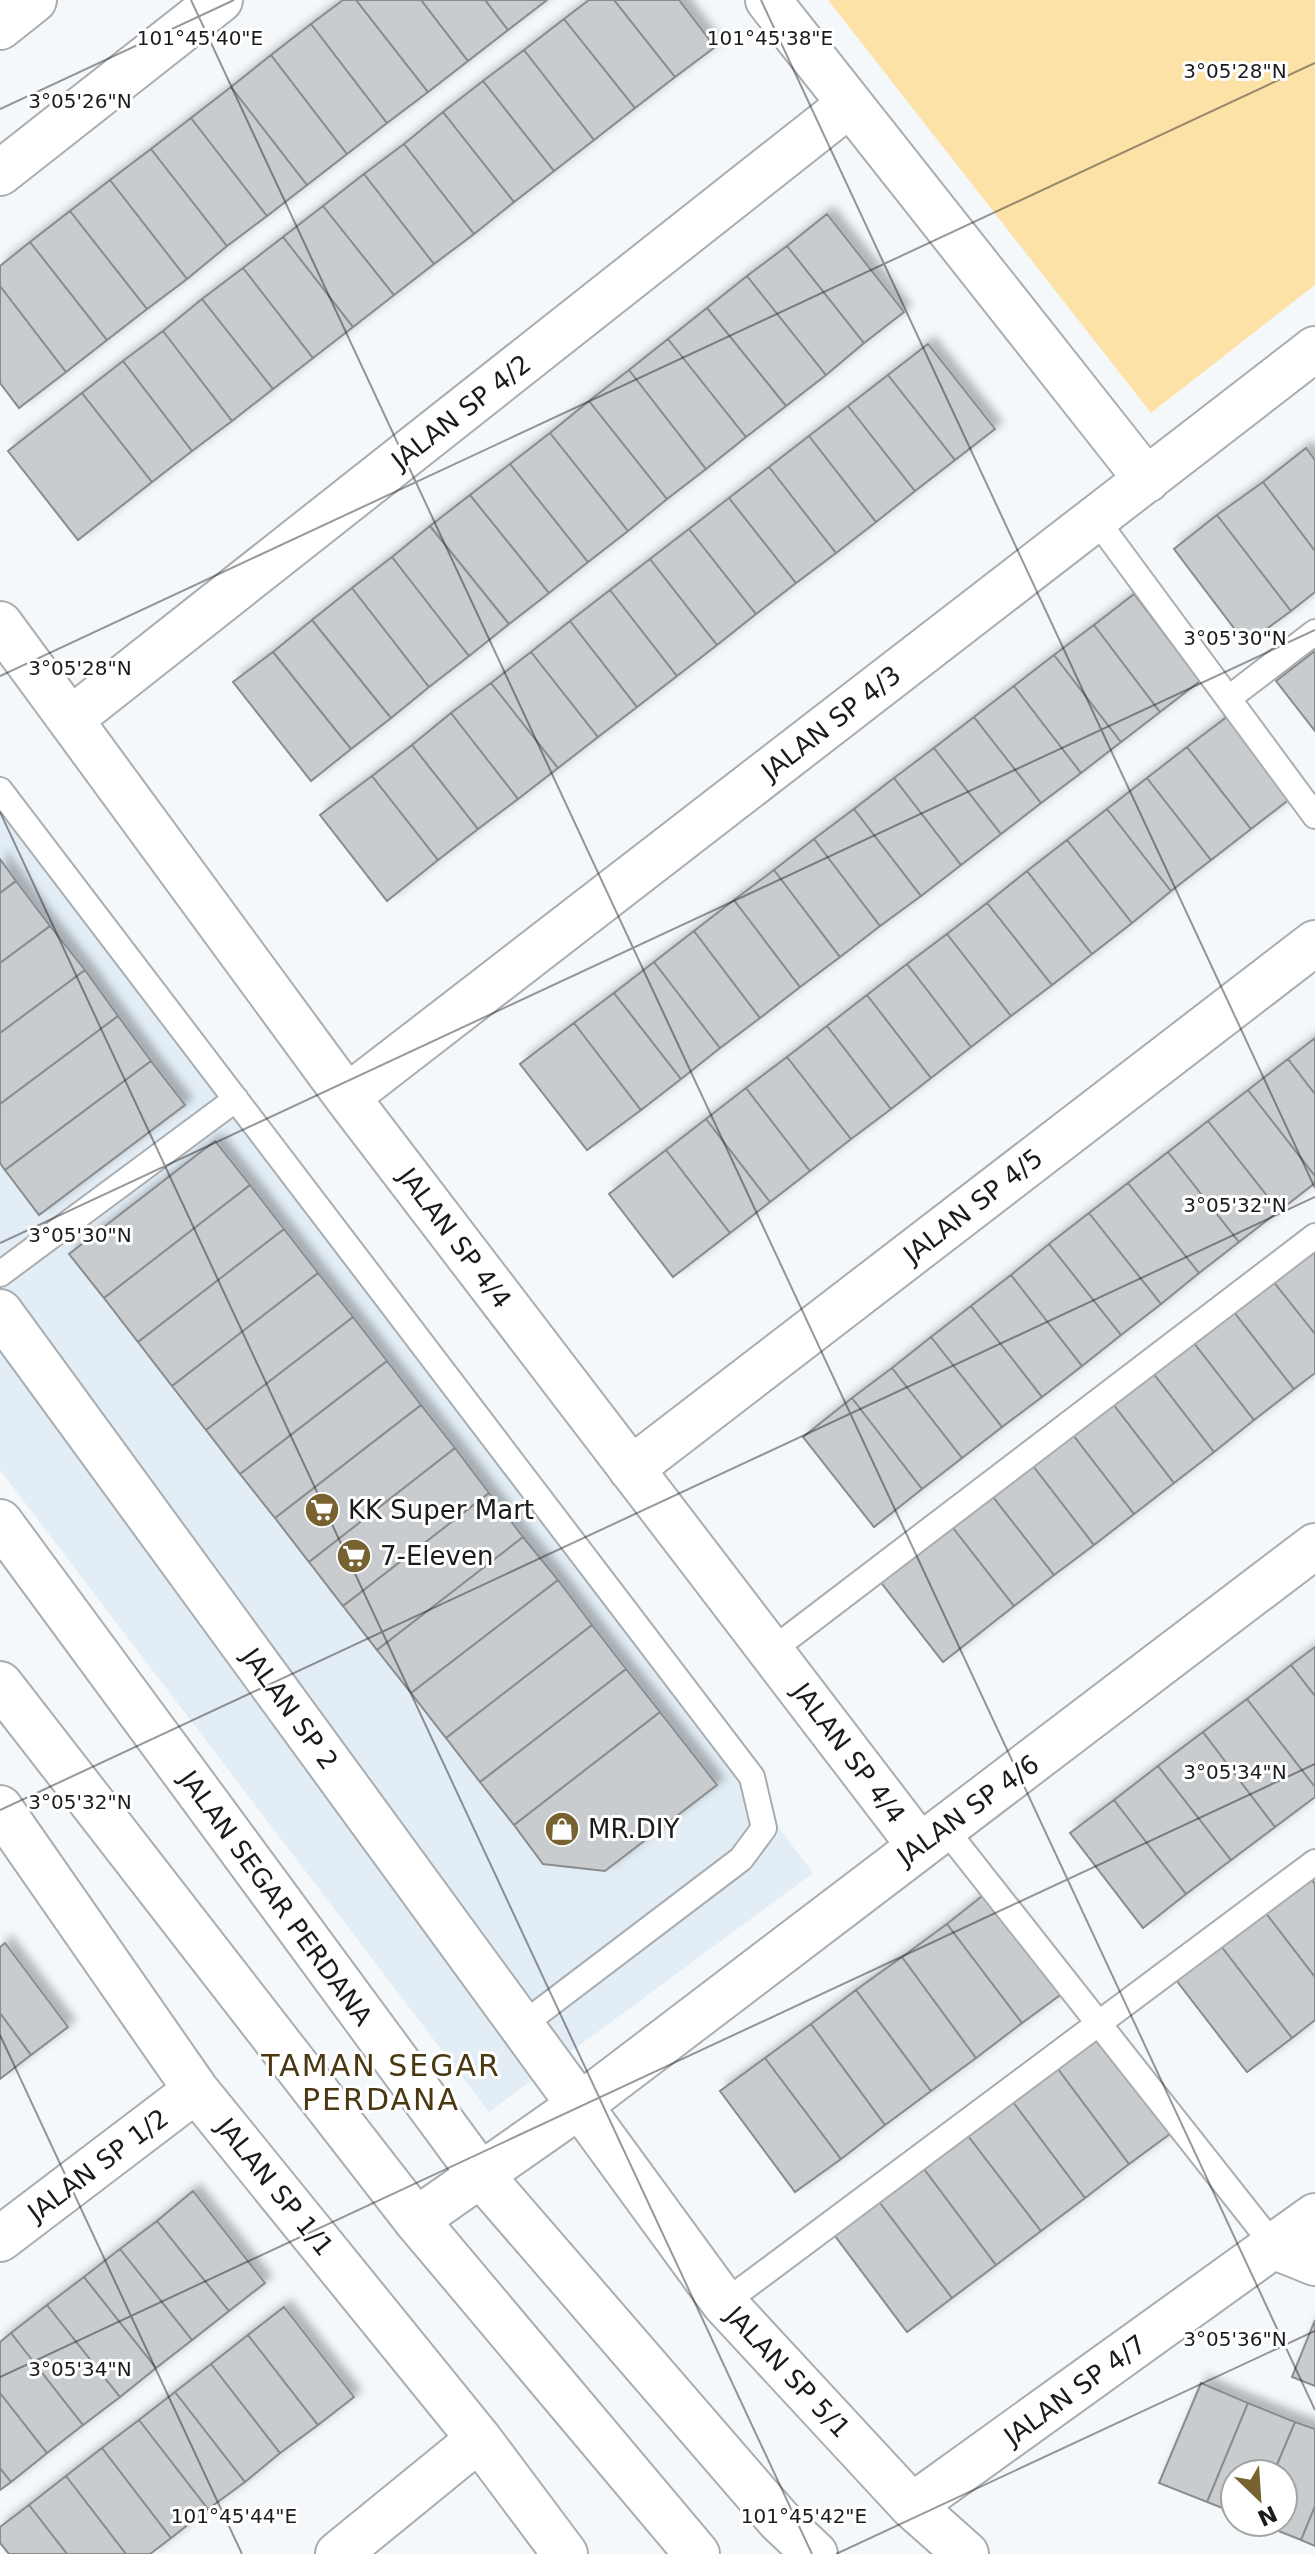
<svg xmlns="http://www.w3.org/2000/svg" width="1315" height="2554" font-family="'DejaVu Sans',sans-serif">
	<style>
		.built { fill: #e2edf5 }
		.green { fill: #fde2a8 }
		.building { fill: #c8cccf; stroke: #888c8e; stroke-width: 2; filter: url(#shadow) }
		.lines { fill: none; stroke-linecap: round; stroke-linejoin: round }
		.service-casing { stroke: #a9adb0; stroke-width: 28 }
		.minor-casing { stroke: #a9adb0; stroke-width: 48 }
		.tertiary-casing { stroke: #a9adb0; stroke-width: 48 }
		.service { stroke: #fff; stroke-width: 24 }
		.minor { stroke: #fff; stroke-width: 44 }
		.tertiary { stroke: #fff; stroke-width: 44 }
		.ticks { fill: none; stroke: #1a1b1c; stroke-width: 2; stroke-opacity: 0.45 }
		.labels { text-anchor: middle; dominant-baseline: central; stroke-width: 6; stroke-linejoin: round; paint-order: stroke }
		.street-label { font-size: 26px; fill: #1a1b1c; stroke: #fff }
		.poi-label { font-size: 26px; fill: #1a1b1c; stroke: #fff; text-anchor: start }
		.quarter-label { font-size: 30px; letter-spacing: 2px; fill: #493811; stroke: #fff }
		.ticks-label { font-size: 20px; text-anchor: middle; fill: #1a1b1c; stroke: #fff; stroke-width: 6; stroke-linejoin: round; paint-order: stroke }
	</style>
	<defs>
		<filter id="shadow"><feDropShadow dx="7" dy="-7" stdDeviation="4" flood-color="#0004"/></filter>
	</defs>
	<rect width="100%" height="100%" fill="#f4f8fb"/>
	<path class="built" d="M0 802 813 1873 489 2112 0 1470Z"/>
	<path class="green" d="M828 0H1315V285L1151 413Z"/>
	<path class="building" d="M343 0H356L428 92 387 123 311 24Z
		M356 0H421L468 61 428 92Z
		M421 0H485L508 30 468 61Z
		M485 0H547L508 30Z
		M589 0H614L675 77 635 108 564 19Z
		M614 0H679L715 47 675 77Z
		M564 19 635 108 594 140 524 50Z
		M311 24 387 123 347 154 271 55Z
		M524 50 594 140 554 171 483 81Z
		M271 55 347 154 307 185 231 87Z
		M483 81 554 171 514 202 443 112Z
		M231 87 307 185 267 216 191 118Z
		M443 112 514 202 474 234 404 144Z
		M191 118 267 216 227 246 151 149Z
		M404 144 474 234 434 264 364 174Z
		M151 149 227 246 187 279 110 180Z
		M364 174 434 264 394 295 323 206Z
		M110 180 187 279 147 309 70 211Z
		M323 206 394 295 353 327 283 237Z
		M70 211 147 309 107 340 30 242Z
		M827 214 904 312 864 343 787 246Z
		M283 237 353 327 313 358 243 268Z
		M30 242 107 340 66 372 0 286V266Z
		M787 246 864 343 826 375 747 276Z
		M243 268 313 358 273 389 202 299Z
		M747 276 826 375 786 406 707 308Z
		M0 286 66 372 19 408 0 383Z
		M202 299 273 389 232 421 163 331Z
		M707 308 786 406 746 437 668 339Z
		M163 331 232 421 192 451 123 361Z
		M668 339 746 437 706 469 629 370Z
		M928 344 995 429 955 460 888 375Z
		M123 361 192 451 152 482 82 393Z
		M629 370 706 469 667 499 589 401Z
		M888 375 955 460 915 491 848 406Z
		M82 393 152 482 78 540 8 451Z
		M589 401 667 499 628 531 550 433Z
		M848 406 915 491 876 522 809 436Z
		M550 433 628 531 588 562 510 464Z
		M809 436 876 522 836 553 769 467Z
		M1306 448 1315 460V551L1263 482Z
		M510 464 588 562 549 593 470 495Z
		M769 467 836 553 796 583 729 498Z
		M1263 482 1315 551V592L1291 611 1217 515Z
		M470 495 549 593 509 624 430 526Z
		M729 498 796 583 756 614 689 529Z
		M1217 515 1291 611 1246 644 1174 549Z
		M430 526 509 624 469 656 392 557Z
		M689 529 756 614 717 645 650 559Z
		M392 557 469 656 429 687 352 588Z
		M650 559 717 645 677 676 610 590Z
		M352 588 429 687 391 718 312 620Z
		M610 590 677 676 637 707 570 621Z
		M1134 594 1200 681 1160 712 1094 625Z
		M312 620 391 718 351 749 273 652Z
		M570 621 637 707 598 737 531 652Z
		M1094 625 1160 712 1121 742 1054 655Z
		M1315 651V731L1276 681Z
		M273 652 351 749 311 781 233 682Z
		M531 652 598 737 558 768 491 683Z
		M1054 655 1121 742 1081 773 1014 686Z
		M491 683 558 768 518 799 451 713Z
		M1014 686 1081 773 1041 803 974 717Z
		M451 713 518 799 478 829 412 745Z
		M1228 716 1291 798 1251 829 1187 747Z
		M974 717 1041 803 1001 834 934 748Z
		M412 745 478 829 438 860 372 776Z
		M1187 747 1251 829 1211 860 1147 778Z
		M934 748 1001 834 961 865 894 778Z
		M372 776 438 860 387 901 320 815Z
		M894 778 961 865 921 896 854 809Z
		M1147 778 1211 860 1171 891 1107 809Z
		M854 809 921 896 880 926 814 839Z
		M1107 809 1171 891 1132 923 1067 840Z
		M814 839 880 926 840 957 774 870Z
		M1067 840 1132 923 1092 954 1027 871Z
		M0 859 16 881 0 893Z
		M774 870 840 957 800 987 734 900Z
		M1027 871 1092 954 1052 985 987 903Z
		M16 881 50 926 0 963V893Z
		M734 900 800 987 760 1018 694 931Z
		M987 903 1052 985 1011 1016 947 934Z
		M50 926 85 970 0 1033V963Z
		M694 931 760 1018 720 1048 654 962Z
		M947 934 1011 1016 971 1047 907 964Z
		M654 962 720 1048 681 1079 614 993Z
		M907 964 971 1047 931 1078 867 995Z
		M85 970 118 1016 0 1104V1033Z
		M614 993 681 1079 641 1110 574 1023Z
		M867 995 931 1078 891 1109 827 1026Z
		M118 1016 151 1061 5 1170 0 1163V1104Z
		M574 1023 641 1110 587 1150 520 1064Z
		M827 1026 891 1109 851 1139 787 1057Z
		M1315 1038V1094L1288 1059Z
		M787 1057 851 1139 810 1171 746 1088Z
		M1288 1059 1315 1094V1176L1248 1090Z
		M151 1061 185 1105 39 1215 5 1170Z
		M746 1088 810 1171 770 1202 706 1119Z
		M1248 1090 1315 1176V1183L1279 1211 1208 1121Z
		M706 1119 770 1202 730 1233 666 1150Z
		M1208 1121 1279 1211 1239 1242 1168 1152Z
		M215 1141 250 1185 104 1298 69 1254Z
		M666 1150 730 1233 673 1277 609 1194Z
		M1168 1152 1239 1242 1199 1273 1128 1183Z
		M1128 1183 1199 1273 1161 1304 1089 1213Z
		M250 1185 284 1229 138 1342 104 1298Z
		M1089 1213 1161 1304 1121 1335 1049 1244Z
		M284 1229 318 1273 172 1386 138 1342Z
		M1049 1244 1121 1335 1082 1366 1011 1275Z
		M1309 1244 1315 1252V1334L1269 1276Z
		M318 1273 353 1317 206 1430 172 1386Z
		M1011 1275 1082 1366 1042 1397 971 1306Z
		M1269 1276 1315 1334V1373L1294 1389 1230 1307Z
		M971 1306 1042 1397 1002 1427 931 1337Z
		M1230 1307 1294 1389 1254 1420 1190 1338Z
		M353 1317 387 1361 240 1474 206 1430Z
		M931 1337 1002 1427 962 1458 892 1368Z
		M1190 1338 1254 1420 1214 1452 1150 1369Z
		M387 1361 421 1405 275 1518 240 1474Z
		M892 1368 962 1458 922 1489 852 1398Z
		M1150 1369 1214 1452 1174 1483 1110 1400Z
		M852 1398 922 1489 874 1527 803 1437Z
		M1110 1400 1174 1483 1134 1514 1070 1431Z
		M421 1405 455 1448 309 1562 275 1518Z
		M1070 1431 1134 1514 1094 1545 1030 1462Z
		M455 1448 489 1493 343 1606 309 1562Z
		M1030 1462 1094 1545 1054 1575 990 1493Z
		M489 1493 523 1537 377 1650 343 1606Z
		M990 1493 1054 1575 1014 1606 950 1524Z
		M950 1524 1014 1606 943 1662 879 1580Z
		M523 1537 558 1580 411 1693 377 1650Z
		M558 1580 592 1625 446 1738 411 1693Z
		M592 1625 626 1669 480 1782 446 1738Z
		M1315 1647V1696L1291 1665Z
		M1291 1665 1315 1696V1787L1247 1699Z
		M626 1669 660 1712 514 1825 480 1782Z
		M1247 1699 1315 1787V1797L1275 1827 1203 1732Z
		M660 1712 717 1785 605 1871 543 1864 514 1825Z
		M1203 1732 1275 1827 1231 1860 1158 1766Z
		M1158 1766 1231 1860 1186 1894 1114 1800Z
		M1114 1800 1186 1894 1143 1928 1070 1833Z
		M1310 1878 1315 1884V1977L1265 1912Z
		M991 1889 1067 1990 1022 2023 947 1924Z
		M1265 1912 1315 1977V2020L1292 2038 1221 1946Z
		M947 1924 1022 2023 976 2058 902 1957Z
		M5 1943 68 2027 31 2055 0 2013V1947Z
		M1221 1946 1292 2038 1247 2072 1176 1980Z
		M902 1957 976 2058 931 2091 856 1990Z
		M856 1990 931 2091 885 2125 811 2024Z
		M0 2013 31 2055 0 2079Z
		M811 2024 885 2125 841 2159 765 2058Z
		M1098 2031 1174 2131 1129 2164 1055 2065Z
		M765 2058 841 2159 795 2192 720 2091Z
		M1055 2065 1129 2164 1085 2198 1010 2098Z
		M1010 2098 1085 2198 1041 2231 965 2132Z
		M965 2132 1041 2231 996 2265 921 2165Z
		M921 2165 996 2265 952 2298 877 2199Z
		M193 2191 265 2283 229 2311 157 2221Z
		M877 2199 952 2298 907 2332 832 2232Z
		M157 2221 229 2311 192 2340 120 2249Z
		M120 2249 192 2340 156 2368 84 2277Z
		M84 2277 156 2368 120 2397 47 2305Z
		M47 2305 120 2397 83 2425 11 2333Z
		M284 2307 354 2397 318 2425 248 2335Z
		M1315 2320V2386L1292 2377Z
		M11 2333 83 2425 47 2453 0 2393V2342Z
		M248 2335 318 2425 280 2453 211 2364Z
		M211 2364 280 2453 245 2482 175 2392Z
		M1201 2383 1248 2403 1207 2502 1159 2483Z
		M175 2392 245 2482 208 2509 139 2420Z
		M0 2393 47 2453 11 2482 0 2468Z
		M1248 2403 1295 2422 1273 2474H1235V2513L1207 2502Z
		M139 2420 208 2509 171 2538 102 2448Z
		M1295 2422 1315 2429V2506L1301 2540 1256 2522H1283V2474H1273Z
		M102 2448 171 2538 150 2554H126L66 2476Z
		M0 2468 11 2482 0 2490Z
		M66 2476 126 2554H67L29 2505Z
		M29 2505 67 2554H9L0 2543V2527Z
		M1315 2506V2546L1301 2540Z"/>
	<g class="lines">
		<g class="service-casing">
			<path id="service" d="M1095 518 1315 816
				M1229 698 1315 632
				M0 790 752 1777 764 1828 741 1859 521 2026
				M0 1274 236 1099
				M771 1651 1315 1236
				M946 1830 1275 2247
				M724 2303 1315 1862"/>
		</g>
		<g class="minor-casing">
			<path id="minor" d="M768 0 1147 480
				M0 27 34 0
				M0 173 220 0
				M0 624 347 1097 919 1845
				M71 719 850 104
				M347 1097 1315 349
				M0 1312 724 2303 912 2506 966 2554
				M631 1469 1315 943
				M0 1808 196 2090 479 2439 565 2554
				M416 2220 579 2106 1315 1546
				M0 2239 196 2090
				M1275 2247 1315 2263
				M912 2506 1315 2216
				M338 2554 479 2439"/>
		</g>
		<g class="tertiary-casing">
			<path id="tertiary" d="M0 1522 480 2174 780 2521 815 2554
				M0 1684 416 2220 697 2554"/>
		</g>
		<use href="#service" class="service"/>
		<use href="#minor" class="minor"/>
		<use href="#tertiary" class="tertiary"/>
	</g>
	<path class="ticks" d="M191 0 1315 2410M761 0 1315 1188M0 109 234 0M0 676 1315 63M0 812 812 2554M0 1243 1315 630M0 1810 1315 1197M0 2035 242 2554M0 2377 1315 1764M836 2554 1315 2331"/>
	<defs>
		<g id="supermarket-disc" transform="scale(1.8)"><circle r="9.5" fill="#786231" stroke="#fff"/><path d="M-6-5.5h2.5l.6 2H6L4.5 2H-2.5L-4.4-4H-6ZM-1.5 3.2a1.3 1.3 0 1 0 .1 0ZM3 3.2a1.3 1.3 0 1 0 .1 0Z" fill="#fff"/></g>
		<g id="shop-disc" transform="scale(1.8)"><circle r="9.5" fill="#786231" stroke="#fff"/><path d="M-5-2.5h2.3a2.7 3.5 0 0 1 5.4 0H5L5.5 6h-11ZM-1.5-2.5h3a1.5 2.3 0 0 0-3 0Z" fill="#fff"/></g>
	</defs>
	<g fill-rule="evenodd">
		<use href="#supermarket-disc" x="322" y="1510"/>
		<use href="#supermarket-disc" x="354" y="1556"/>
		<use href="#shop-disc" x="562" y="1829"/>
	</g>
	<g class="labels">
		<g class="street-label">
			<text transform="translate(461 412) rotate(-38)">JALAN SP 4/2</text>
			<text transform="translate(831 723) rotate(-38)">JALAN SP 4/3</text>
			<text transform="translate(973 1206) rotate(-38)">JALAN SP 4/5</text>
			<text transform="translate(455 1238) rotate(53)">JALAN SP 4/4</text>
			<text transform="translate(290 1709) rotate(54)">JALAN SP 2</text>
			<text transform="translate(849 1753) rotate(53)">JALAN SP 4/4</text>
			<text transform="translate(968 1810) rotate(-36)">JALAN SP 4/6</text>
			<text transform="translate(276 1898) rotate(54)">JALAN SEGAR PERDANA</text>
			<text transform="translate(98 2165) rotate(-37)">JALAN SP 1/2</text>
			<text transform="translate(275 2187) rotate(51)">JALAN SP 1/1</text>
			<text transform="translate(788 2372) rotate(47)">JALAN SP 5/1</text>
			<text transform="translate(1075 2390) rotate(-36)">JALAN SP 4/7</text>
		</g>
		<g class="poi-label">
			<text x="348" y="1510">KK Super Mart</text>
			<text x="380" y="1556">7-Eleven</text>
			<text x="588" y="1829">MR.DIY</text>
		</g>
		<g class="quarter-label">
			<text x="381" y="2065">TAMAN SEGAR<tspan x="381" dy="34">PERDANA</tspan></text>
		</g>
	</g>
	<g class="ticks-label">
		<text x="200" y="45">101°45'40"E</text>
		<text x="770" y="45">101°45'38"E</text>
		<text x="1235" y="78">3°05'28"N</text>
		<text x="80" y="108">3°05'26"N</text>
		<text x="1235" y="645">3°05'30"N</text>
		<text x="80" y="675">3°05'28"N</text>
		<text x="1235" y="1212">3°05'32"N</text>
		<text x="80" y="1242">3°05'30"N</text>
		<text x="1235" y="1779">3°05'34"N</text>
		<text x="80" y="1809">3°05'32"N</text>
		<text x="1235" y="2346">3°05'36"N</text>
		<text x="80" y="2376">3°05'34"N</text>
		<text x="234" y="2523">101°45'44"E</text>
		<text x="804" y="2523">101°45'42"E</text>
	</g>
	<g transform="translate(1259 2498) rotate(155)"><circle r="38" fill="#ffffff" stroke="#a3a4a4" stroke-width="2"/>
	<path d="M0-6L14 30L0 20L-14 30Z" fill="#786231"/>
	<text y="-12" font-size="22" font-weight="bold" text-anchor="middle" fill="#1a1b1c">N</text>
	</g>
</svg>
